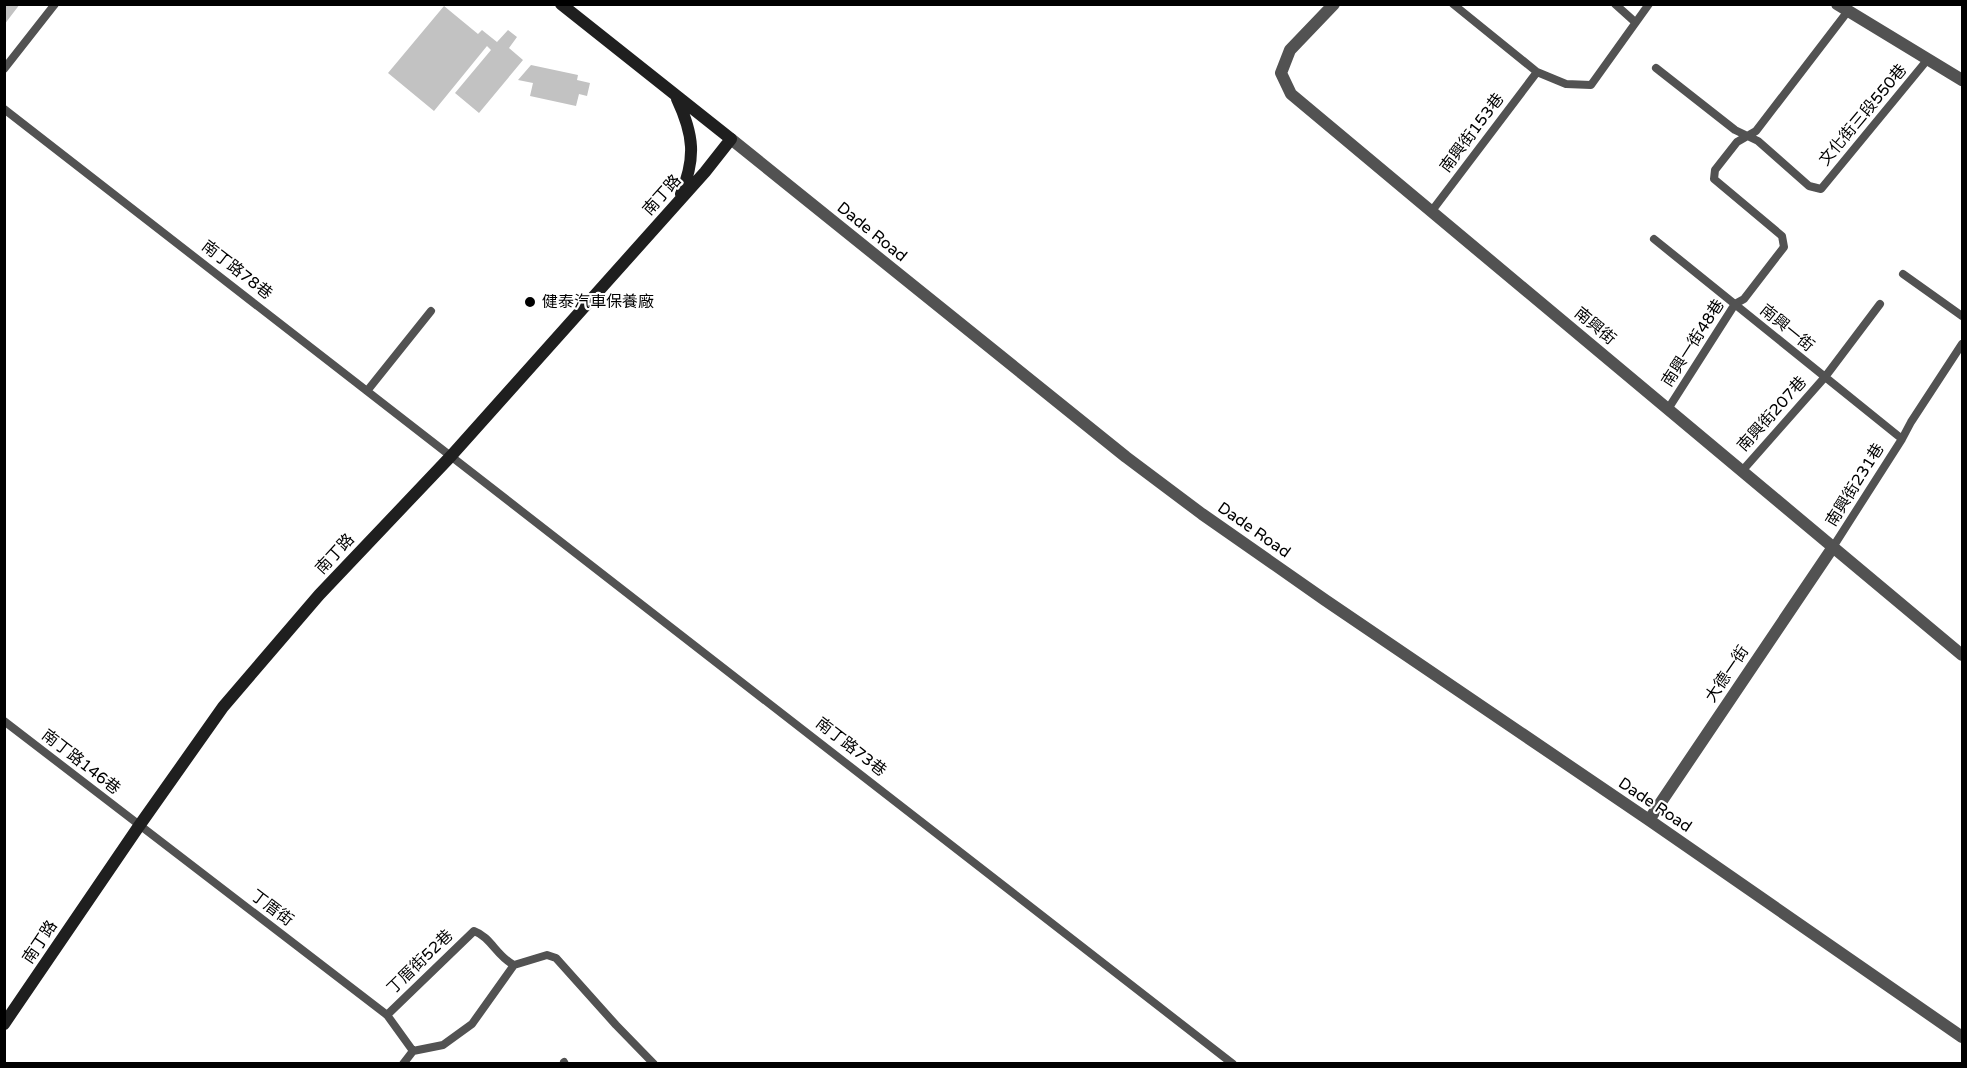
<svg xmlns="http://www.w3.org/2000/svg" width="1967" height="1068" font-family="'Varela Round','Noto Sans TC',sans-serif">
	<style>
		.building { fill: #c2c2c2 }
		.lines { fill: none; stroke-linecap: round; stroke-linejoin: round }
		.lane { stroke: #525252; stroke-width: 8 }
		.street { stroke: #525252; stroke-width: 12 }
		.secondary { stroke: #1f1f1f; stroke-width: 12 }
		.poi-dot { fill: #000; stroke: #fff; stroke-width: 2 }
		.labels { text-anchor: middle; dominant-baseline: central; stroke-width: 4.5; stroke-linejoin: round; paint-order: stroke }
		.street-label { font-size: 16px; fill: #000; stroke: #fff }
		.poi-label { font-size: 16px; fill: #000; stroke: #fff; text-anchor: start }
	</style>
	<rect width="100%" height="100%" fill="#fff"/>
	<path class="building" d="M4 4H20L4 25Z
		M444 6 478 34 482 30 497 42 508 30 517 37 509 48 523 60 479 113 455 93 491 50 487 46 434 111 388 73Z
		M531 65 578 75 577 80 590 83 587 96 579 94 576 106 530 96 533 83 518 80Z"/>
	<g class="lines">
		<path class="lane" d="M1453 4 1537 72 1566 84 1591 85 1649 4
			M1615 4 1635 22
			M1656 68 1735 130 1758 141 1809 186 1821 189 1928 59
			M4 69 55 4
			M4 109 1233 1064
			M1431 212 1537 72
			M1654 239 1902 439
			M1903 274 1962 316
			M367 391 431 311
			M1668 409 1735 304 1744 299 1784 247 1782 236 1714 179 1715 170 1737 142 1756 131 1848 11
			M1742 471 1825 377 1880 304
			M1833 547 1902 439 1911 422 1962 344
			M4 721 387 1015
			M413 1051 443 1045 472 1024 514 965
			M564 1062 565 1064
			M403 1064 413 1051 387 1015 474 931C491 937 497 957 514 965L547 955 556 958 616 1025 654 1064"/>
		<path class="street" d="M1334 4 1290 50 1281 73 1291 94 1962 655
			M1837 4 1962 80
			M731 139 1126 457 1202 514 1325 600 1649 820 1962 1037
			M1649 820 1833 547"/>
		<path class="secondary" d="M677 99C694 135 696 158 681 194
			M4 1024 139 826 223 707 319 595 451 456 705 172 731 139 561 4"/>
	</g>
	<circle class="poi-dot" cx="530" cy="302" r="6"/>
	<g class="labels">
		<g class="street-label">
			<text transform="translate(1863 115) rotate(-50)">文化街三段550巷</text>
			<text transform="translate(1472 133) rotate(-53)">南興街153巷</text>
			<text transform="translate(662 195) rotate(-48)">南丁路</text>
			<text transform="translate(872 232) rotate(39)">Dade Road</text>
			<text transform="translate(237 270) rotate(38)">南丁路78巷</text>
			<text transform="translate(1595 326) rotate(40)">南興街</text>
			<text transform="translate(1787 328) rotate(39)">南興一街</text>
			<text transform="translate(1693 343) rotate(-57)">南興一街48巷</text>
			<text transform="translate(1772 414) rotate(-48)">南興街207巷</text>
			<text transform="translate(1855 485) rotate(-58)">南興街231巷</text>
			<text transform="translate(1254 530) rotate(35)">Dade Road</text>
			<text transform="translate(335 554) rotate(-47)">南丁路</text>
			<text transform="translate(1727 674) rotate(-56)">大德一街</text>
			<text transform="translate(851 747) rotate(38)">南丁路73巷</text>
			<text transform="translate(81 762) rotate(38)">南丁路146巷</text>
			<text transform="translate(1655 805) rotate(34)">Dade Road</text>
			<text transform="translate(272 908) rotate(37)">丁厝街</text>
			<text transform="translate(40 942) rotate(-56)">南丁路</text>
			<text transform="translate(420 962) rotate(-44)">丁厝街52巷</text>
		</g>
		<g class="poi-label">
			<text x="542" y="302">健泰汽車保養廠</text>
		</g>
	</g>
	<rect width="1967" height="1068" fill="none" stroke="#000000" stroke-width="12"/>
</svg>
